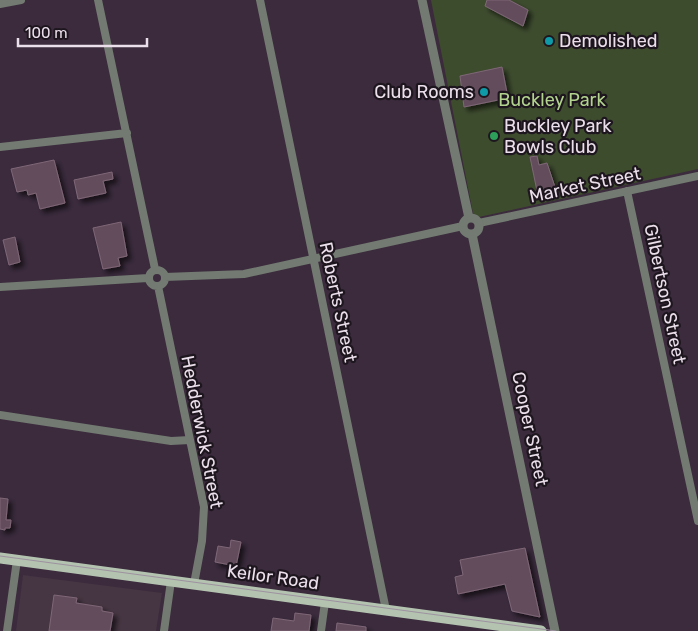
<svg xmlns="http://www.w3.org/2000/svg" width="698" height="631" font-family="Rubik,sans-serif">
	<style>
		.education { fill: #463643 }
		.park { fill: #3e4c2e }
		.building { fill: #634d5c; stroke: #7f6777; filter: url(#shadow) }
		.lines { fill: none; stroke-linecap: round; stroke-linejoin: round }
		.minor { stroke: #727a71; stroke-width: 8 }
		.tertiary { stroke: #727a71; stroke-width: 9 }
		.primary { stroke: #b3c3b0; stroke-width: 11 }
		.tram { stroke: #9e91a0; stroke-width: 1 }
		.culture-dot { fill: #0f9aa8; stroke: #1e161e; stroke-width: 2 }
		.leisure-dot { fill: #2e9e5b; stroke: #1e161e; stroke-width: 2 }
		.labels { text-anchor: middle; dominant-baseline: central; stroke-width: 4.5; stroke-linejoin: round; paint-order: stroke }
		.poi-label { font-size: 18px; fill: #eadfeb; stroke: #1e161e; text-anchor: start }
		.park-label { font-size: 18px; fill: #b1d38d; stroke: #1e161e }
		.street-label { font-size: 18px; fill: #eadfeb; stroke: #1e161e }
	</style>
	<defs>
		<filter id="shadow"><feDropShadow dx="4" dy="4" stdDeviation="2.5" flood-color="#0009"/></filter>
	</defs>
	<rect width="100%" height="100%" fill="#3b2b3d"/>
	<path class="education" d="M23 575 162 593 156 631H16Z"/>
	<path class="park" d="M431 0H698V169L479 217 473 213Z"/>
	<path class="building" d="M487 0H509L528 10 523 26 485 6Z
		M502 67 508 98 464 107 460 76Z
		M537 156 539 165 547 163 555 187 537 191 530 157Z
		M54 160 65 203 40 209 36 193 28 195 27 190 17 192 11 169Z
		M112 172 113 179 103 181 106 193 78 199 74 180Z
		M121 222 127 256 118 258 120 266 103 269 93 228Z
		M15 237 20 262 9 265 3 240Z
		M0 498 8 499 6 520H11L10 528H5V530L0 529Z
		M231 540 241 542 236 566 215 562 218 546 230 548Z
		M525 548 540 617 512 611 505 584 458 594 455 577 463 575 460 560Z
		M54 595 77 598 76 603 102 607V611L113 613 110 631H49Z
		M295 613 311 615 309 631H271L273 618 294 621Z
		M337 623 366 627V631H336Z"/>
	<g class="lines">
		<path class="minor" d="M98 0 155 269
			M260 0 386 610
			M0 4 21 0
			M0 147 127 133
			M627 191 698 521
			M479 223 698 176
			M149 278a8 8 0 1 1 16 0a8 8 0 1 1-16 0Z
			M165 277 244 274 463 226
			M158 286 204 507 202 541 194 584
			M0 287 148 278
			M0 415 171 441 190 440
			M7 631 17 560
			M164 631 171 581
			M321 631 325 602"/>
		<path class="tertiary" d="M422 0 469 218
			M463 226a8 8 0 1 1 16 0a8 8 0 1 1-16 0Z
			M472 234 555 631"/>
		<path class="primary" d="M0 558 541 631"/>
		<path class="tram" d="M0 556 556 631"/>
	</g>
	<g class="culture-dot">
		<circle cx="549" cy="41" r="5"/>
		<circle cx="484" cy="92" r="5"/>
	</g>
	<circle class="leisure-dot" cx="494" cy="136" r="5"/>
	<g class="labels">
		<g class="poi-label">
			<text x="559" y="41">Demolished</text>
			<text x="474" y="92" text-anchor="end">Club Rooms</text>
			<text x="504" y="126">Buckley Park<tspan x="504" dy="21">Bowls Club</tspan></text>
		</g>
		<g class="park-label">
			<text x="552" y="100">Buckley Park</text>
		</g>
		<g class="street-label">
			<text transform="translate(585 185) rotate(-12)">Market Street</text>
			<text transform="translate(665 294) rotate(78)">Gilbertson Street</text>
			<text transform="translate(338 302) rotate(78)">Roberts Street</text>
			<text transform="translate(530 429) rotate(78)">Cooper Street</text>
			<text transform="translate(202 432) rotate(79)">Hedderwick Street</text>
			<text transform="translate(273 577) rotate(8)">Keilor Road</text>
		</g>
	</g>
	<path d="M18 38v8h129v-8" fill="none" stroke="#eadfeb" stroke-width="2.5"/>
	<text x="25" y="38" font-size="15" fill="#eadfeb" stroke="#1e161e" stroke-width="4" paint-order="stroke">100 m</text>
</svg>
